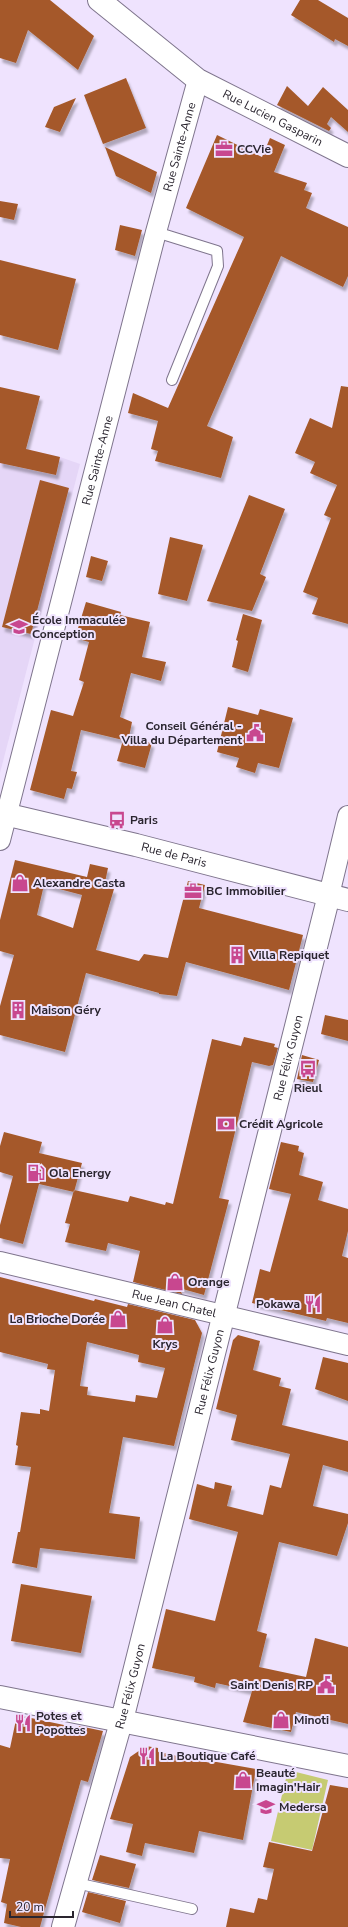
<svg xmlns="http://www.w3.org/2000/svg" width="348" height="1927" font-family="'Nunito Sans',sans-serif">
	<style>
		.built { fill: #e5d6f7 }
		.park { fill: #c6cb72 }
		.building { fill: #a55929; fill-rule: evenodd; filter: url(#shadow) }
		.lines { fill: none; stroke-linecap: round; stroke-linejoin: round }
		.lane-casing { stroke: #7f758d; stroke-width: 12 }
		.street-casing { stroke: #7f758d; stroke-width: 22 }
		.secondary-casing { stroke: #7f758d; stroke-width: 24 }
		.lane { stroke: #fff; stroke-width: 10 }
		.street { stroke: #fff; stroke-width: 20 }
		.secondary { stroke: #fff; stroke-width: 22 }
		.labels { text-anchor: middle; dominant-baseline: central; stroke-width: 4; stroke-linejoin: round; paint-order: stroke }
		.street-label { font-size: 12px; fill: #2a252f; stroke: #efe3fe }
		.poi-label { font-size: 12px; font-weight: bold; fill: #2a252f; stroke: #efe3fe; text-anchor: start }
	</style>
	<defs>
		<filter id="shadow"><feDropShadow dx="2.5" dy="4.5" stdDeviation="1" flood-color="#0004"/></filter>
	</defs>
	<rect width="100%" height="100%" fill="#efe3fe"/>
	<path class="built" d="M0 443 60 457 80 464 0 773Z"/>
	<path class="park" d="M288 1770 328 1780 312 1850 271 1841Z"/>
	<path class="building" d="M0 0H50L94 36 78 70 28 30 16 63 0 58Z
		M300 0H318L348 18V46L335 39 334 42 291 15Z
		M126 78 146 128 103 144 84 95Z
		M287 86 308 106 323 87 348 110V132L331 117 327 124 331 128 329 131 277 105Z
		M76 98 60 132 45 127 54 107Z
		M217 135 262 157 270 138 285 145 274 172 307 183 304 190 312 193 306 208 348 227V276L343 287 281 256 207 426 233 437 221 478 155 461 158 451 151 449 158 421 128 413 133 393 168 408 244 237 186 208Z
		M105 147 157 172 151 193 116 176Z
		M0 201 18 204 14 220 0 217Z
		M120 225 142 230 135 256 115 250Z
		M0 260 76 279 58 350 0 335Z
		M341 386 348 387V624L312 614 318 598 303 592 331 518 324 515 337 485 310 473 315 462 295 453 310 418 332 428Z
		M0 387 40 396 26 449 60 457 56 475 0 463Z
		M40 480 69 488 31 634 2 627Z
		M249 495 285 509 260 574 266 577 252 611 207 601Z
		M170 537 203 545 187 601 158 594Z
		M91 556 108 561 102 581 86 577Z
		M86 602 121 612 120 615 150 622 142 657 166 662 161 681 131 673 120 717 132 722 129 737 152 743 145 768 117 761 123 740 81 730 71 771 77 772 72 789 67 788 64 799 30 790 51 710 73 716 84 682 79 680 89 642 75 638Z
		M243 614 262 620 248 672 232 667 238 641 236 640Z
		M228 707 258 715 260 709 293 718 279 768 258 763 255 773 236 767 239 758 217 752Z
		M15 860 87 877 90 864 108 868 104 887 114 889 96 950 139 961 144 954 168 958 188 881 205 885 199 908 303 935 289 990 186 962 177 996 159 994V993L86 973 65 1052 0 1035V1006L14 955 0 951V920ZM44 885 82 895 73 928 37 915Z
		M325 1015 348 1020V1041L321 1034Z
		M244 1037 275 1044 274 1047 278 1048 273 1065 269 1066 252 1062 219 1198 229 1200 204 1295 179 1288 182 1294 133 1282 140 1251 108 1243 106 1251 65 1242 70 1224 65 1223 74 1190 128 1202 130 1196 165 1205 166 1202 173 1204 212 1039 241 1046Z
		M302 1055 319 1060 313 1082 297 1079Z
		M4 1132 42 1142 39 1153 82 1163 74 1192 39 1184 23 1244 0 1238V1225L13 1176 0 1172V1146Z
		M281 1142 299 1146 298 1151 304 1153 299 1175 323 1182 318 1200 348 1209V1231L342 1256 348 1258V1323L327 1318 326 1321 252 1303 260 1269 270 1272 291 1194 269 1189Z
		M0 1277 94 1301 95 1299 127 1307 128 1304 195 1320 202 1333 174 1446 123 1437 109 1513 140 1517 135 1559 40 1548 37 1568 12 1563 18 1532H20L31 1467 15 1465 18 1446 16 1445 21 1412 40 1414V1409L49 1411 55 1370 47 1369 48 1364 0 1352ZM87 1342 139 1355 138 1362 165 1368 157 1398 136 1395 135 1402 87 1395 88 1387 80 1386Z
		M238 1335 260 1341 253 1370 281 1378 279 1386 291 1389 282 1425 348 1441V1472L323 1465 313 1506 348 1514V1523L337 1556 279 1542 257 1631 267 1634 259 1667 306 1677 315 1638 348 1647V1724L296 1712 291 1732 243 1722 252 1691 216 1683 215 1688 194 1682 195 1677 152 1668 166 1609 215 1621 238 1532 189 1519 197 1484 214 1489 215 1482 232 1486 227 1506 263 1515 270 1485 281 1488 290 1454 231 1440 237 1415 216 1409 233 1340Z
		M323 1357 348 1363V1401L315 1389Z
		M21 1584 92 1596 81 1653 11 1641Z
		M17 1715 78 1728 79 1726 103 1731 88 1782 81 1780 40 1927H21L4 1923 7 1904 1 1902 10 1859 0 1858V1745L10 1748Z
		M146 1746 158 1748V1752L211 1763V1761L256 1769 243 1840 199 1831 194 1853 145 1843 142 1856 126 1852 133 1824 110 1819 130 1757Z
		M330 1785 348 1788V1927H226L230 1908 254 1913 258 1898 267 1900 274 1869 263 1867 269 1842 312 1851Z
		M100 1855 136 1864 129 1888 92 1880Z
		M88 1892 126 1901 120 1923 82 1912Z"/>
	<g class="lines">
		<g class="lane-casing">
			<path id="lane" d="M156 232 217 251 218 266 172 380
				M76 1883 192 1909"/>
		</g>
		<g class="street-casing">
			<g id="street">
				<path id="s1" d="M0 840 156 232 198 80"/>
				<path d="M329 895 348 816"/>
				<path id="s2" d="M0 1262 348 1345"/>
			</g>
		</g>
		<g class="secondary-casing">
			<g id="secondary">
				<path id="s3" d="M99 0 198 80 348 156"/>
				<path id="s4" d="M0 813 136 845 348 900"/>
				<path d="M0 1697 348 1766"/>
				<path id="s5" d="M63 1927 125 1708 329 895"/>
			</g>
		</g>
		<use href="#lane" class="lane"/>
		<use href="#street" class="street"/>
		<use href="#secondary" class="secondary"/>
	</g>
	<defs>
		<g id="office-bare" transform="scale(1.38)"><path d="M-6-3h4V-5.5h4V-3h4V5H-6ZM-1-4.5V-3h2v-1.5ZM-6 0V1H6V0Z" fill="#c8478f" stroke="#efe3fe" stroke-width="2.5" paint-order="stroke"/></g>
		<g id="school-bare" transform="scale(1.38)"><path d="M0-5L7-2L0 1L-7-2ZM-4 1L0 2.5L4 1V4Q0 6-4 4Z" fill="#c8478f" stroke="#efe3fe" stroke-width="2.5" paint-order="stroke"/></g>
		<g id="civic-bare" transform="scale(1.38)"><path d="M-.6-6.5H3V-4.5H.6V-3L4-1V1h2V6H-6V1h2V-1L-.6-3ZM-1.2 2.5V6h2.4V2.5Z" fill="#c8478f" stroke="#efe3fe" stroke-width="2.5" paint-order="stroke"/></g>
		<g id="bus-bare" transform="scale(1.38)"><path d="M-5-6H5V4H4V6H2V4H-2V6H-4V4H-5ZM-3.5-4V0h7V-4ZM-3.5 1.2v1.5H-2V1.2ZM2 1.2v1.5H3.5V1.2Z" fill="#c8478f" stroke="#efe3fe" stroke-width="2.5" paint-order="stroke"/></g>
		<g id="shop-bare" transform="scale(1.38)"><path d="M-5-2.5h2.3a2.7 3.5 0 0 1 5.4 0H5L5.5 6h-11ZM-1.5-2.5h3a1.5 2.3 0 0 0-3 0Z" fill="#c8478f" stroke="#efe3fe" stroke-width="2.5" paint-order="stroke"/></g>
		<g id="building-bare" transform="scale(1.38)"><path d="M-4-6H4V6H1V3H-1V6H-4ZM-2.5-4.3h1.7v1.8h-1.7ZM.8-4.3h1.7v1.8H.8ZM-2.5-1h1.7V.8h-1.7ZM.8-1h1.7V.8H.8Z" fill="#c8478f" stroke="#efe3fe" stroke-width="2.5" paint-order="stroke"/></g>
		<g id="bank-bare" transform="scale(1.38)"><path d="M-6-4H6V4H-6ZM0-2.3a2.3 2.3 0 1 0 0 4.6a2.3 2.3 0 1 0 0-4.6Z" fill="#c8478f" stroke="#efe3fe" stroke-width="2.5" paint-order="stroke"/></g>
		<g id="fuel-bare" transform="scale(1.38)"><path d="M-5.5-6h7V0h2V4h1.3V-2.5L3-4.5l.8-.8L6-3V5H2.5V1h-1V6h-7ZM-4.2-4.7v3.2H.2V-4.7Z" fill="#c8478f" stroke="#efe3fe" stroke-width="2.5" paint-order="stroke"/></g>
		<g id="restaurant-bare" transform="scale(1.38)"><path d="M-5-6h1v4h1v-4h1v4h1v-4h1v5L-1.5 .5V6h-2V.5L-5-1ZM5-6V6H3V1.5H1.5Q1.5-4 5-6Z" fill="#c8478f" stroke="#efe3fe" stroke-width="2.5" paint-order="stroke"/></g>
	</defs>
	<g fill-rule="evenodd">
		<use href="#office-bare" x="224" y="149"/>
		<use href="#school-bare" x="19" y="627"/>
		<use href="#civic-bare" x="255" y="733"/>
		<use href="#bus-bare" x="117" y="820"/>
		<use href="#shop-bare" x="20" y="883"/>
		<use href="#office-bare" x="193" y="891"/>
		<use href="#building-bare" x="237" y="955"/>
		<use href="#building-bare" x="18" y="1010"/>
		<use href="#bus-bare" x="308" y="1069"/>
		<use href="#bank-bare" x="226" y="1124"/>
		<use href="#fuel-bare" x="36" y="1173"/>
		<use href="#shop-bare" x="175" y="1282"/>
		<use href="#restaurant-bare" x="313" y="1304"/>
		<use href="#shop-bare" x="118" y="1319"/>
		<use href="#shop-bare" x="165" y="1325"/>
		<use href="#civic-bare" x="326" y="1685"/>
		<use href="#shop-bare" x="281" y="1720"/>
		<use href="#restaurant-bare" x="23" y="1723"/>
		<use href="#restaurant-bare" x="147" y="1756"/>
		<use href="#shop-bare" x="243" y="1780"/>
		<use href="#school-bare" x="266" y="1807"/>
	</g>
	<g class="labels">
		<g class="street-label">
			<text stroke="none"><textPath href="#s3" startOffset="211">Rue Lucien Gasparin</textPath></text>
			<text stroke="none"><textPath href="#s1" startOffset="716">Rue Sainte-Anne</textPath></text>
			<text stroke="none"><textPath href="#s1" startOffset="392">Rue Sainte-Anne</textPath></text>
			<text stroke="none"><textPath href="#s4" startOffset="179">Rue de Paris</textPath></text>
			<text stroke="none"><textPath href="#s5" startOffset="898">Rue Félix Guyon</textPath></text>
			<text stroke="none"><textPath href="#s2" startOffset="179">Rue Jean Chatel</textPath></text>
			<text stroke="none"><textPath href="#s5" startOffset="574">Rue Félix Guyon</textPath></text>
			<text stroke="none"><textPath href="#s5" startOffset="250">Rue Félix Guyon</textPath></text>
		</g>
		<g class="poi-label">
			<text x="237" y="149">CCVie</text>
			<text x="32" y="620">École Immaculée<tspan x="32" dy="14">Conception</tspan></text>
			<text x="242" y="726" text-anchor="end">Conseil Général -<tspan x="242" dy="14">Villa du Département</tspan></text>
			<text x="130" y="820">Paris</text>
			<text x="33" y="883">Alexandre Casta</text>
			<text x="206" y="891">BC Immobilier</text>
			<text x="250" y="955">Villa Repiquet</text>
			<text x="31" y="1010">Maison Géry</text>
			<text x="308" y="1088" text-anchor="middle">Rieul</text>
			<text x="239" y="1124">Crédit Agricole</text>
			<text x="49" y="1173">Ola Energy</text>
			<text x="188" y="1282">Orange</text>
			<text x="300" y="1304" text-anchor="end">Pokawa</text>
			<text x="105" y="1319" text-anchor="end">La Brioche Dorée</text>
			<text x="165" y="1344" text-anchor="middle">Krys</text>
			<text x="313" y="1685" text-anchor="end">Saint Denis RP</text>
			<text x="36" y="1716">Potes et<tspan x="36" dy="14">Popottes</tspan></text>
			<text x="294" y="1720">Minoti</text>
			<text x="160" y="1756">La Boutique Café</text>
			<text x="256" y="1773">Beauté<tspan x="256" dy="14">Imagin'Hair</tspan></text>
			<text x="279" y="1807">Medersa</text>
		</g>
	</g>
	<path d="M10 1911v6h63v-6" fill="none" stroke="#2a252f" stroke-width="2"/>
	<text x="16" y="1911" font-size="12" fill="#2a252f" stroke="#efe3fe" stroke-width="3" paint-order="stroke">20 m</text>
</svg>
